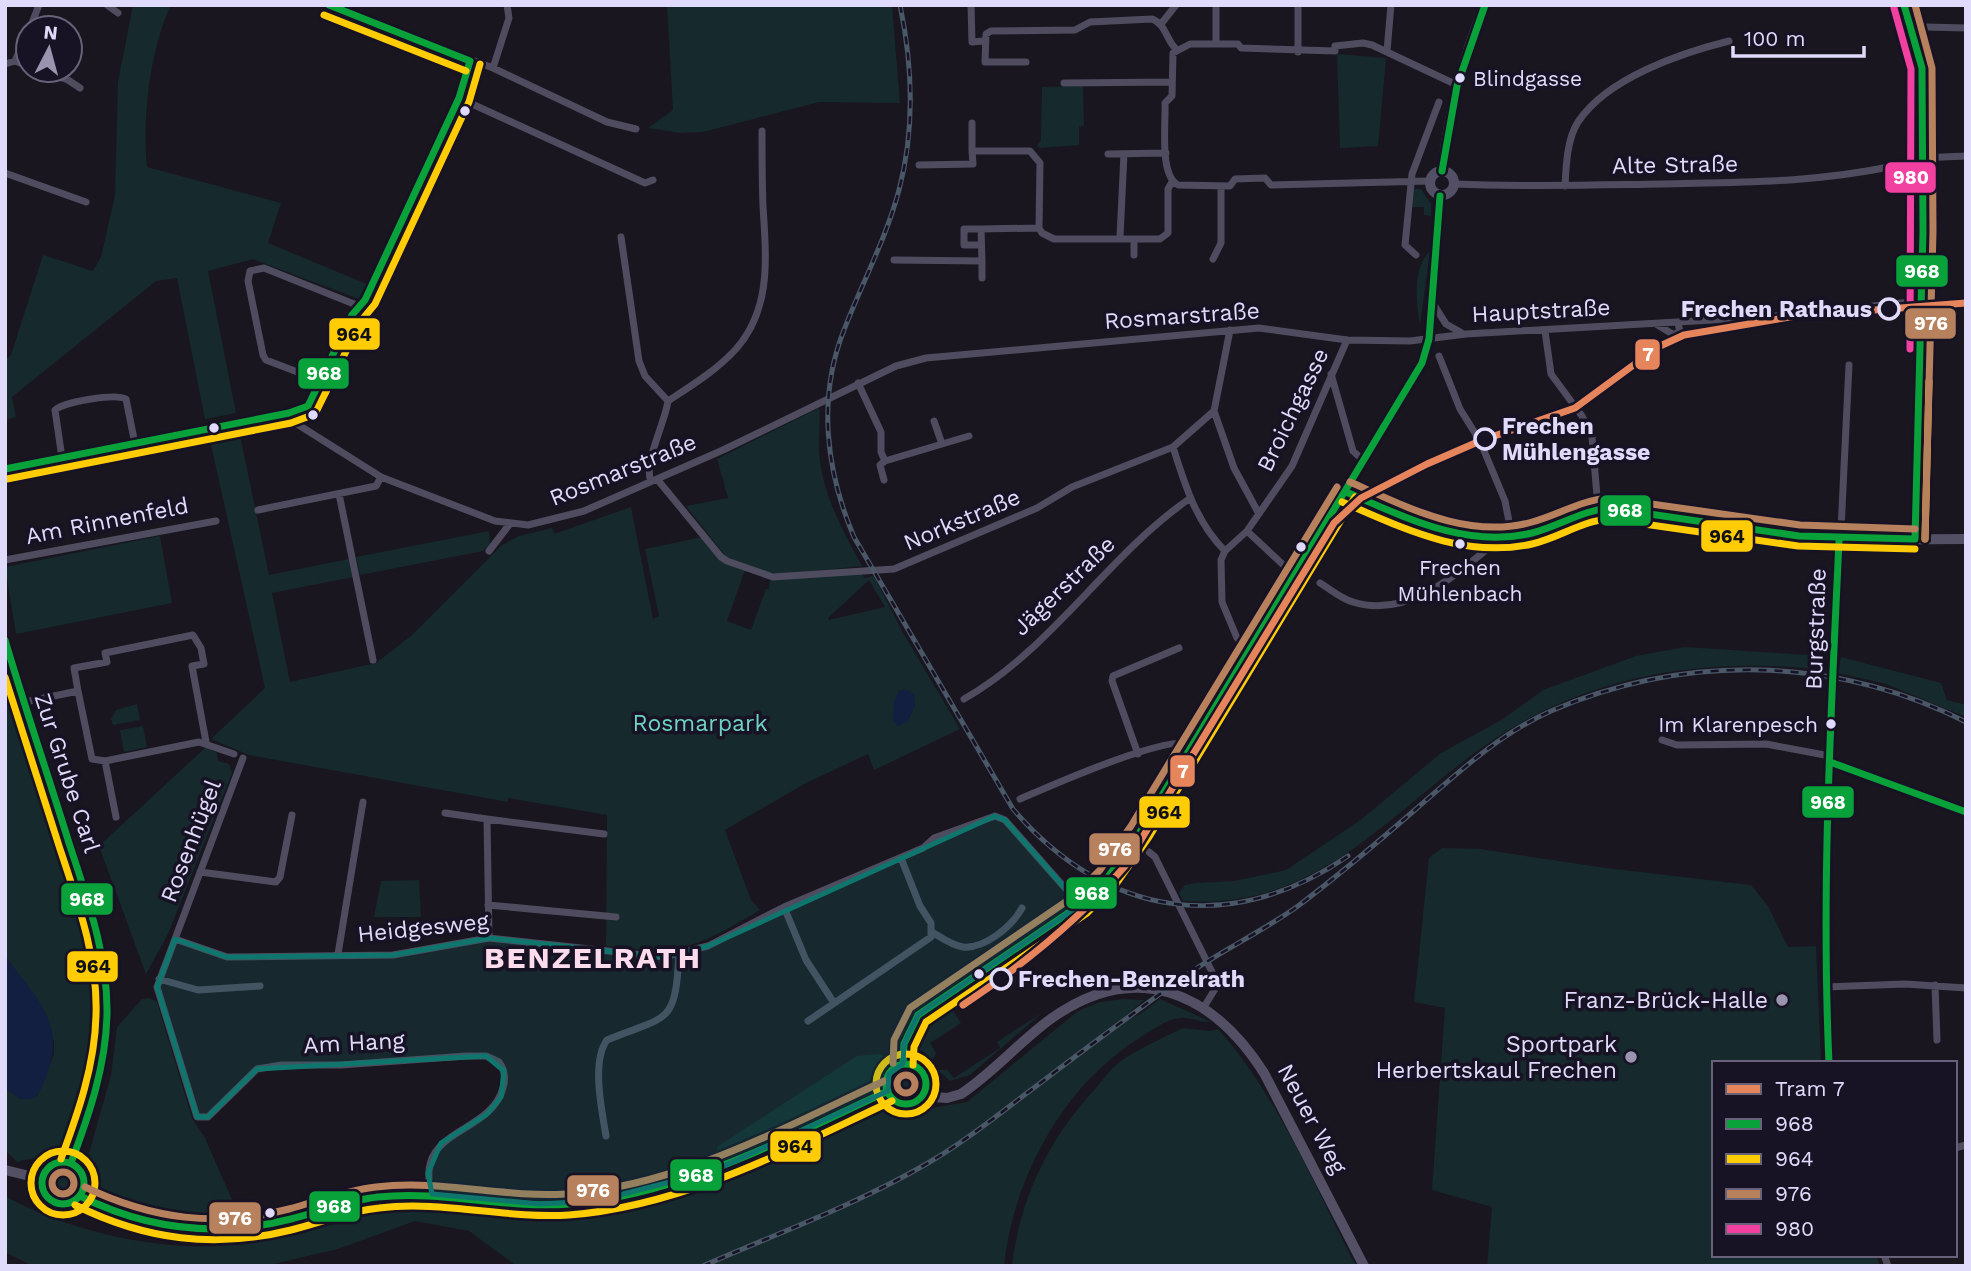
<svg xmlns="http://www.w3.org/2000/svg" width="1971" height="1271" font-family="'Work Sans',sans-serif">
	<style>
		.green { fill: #16292c; fill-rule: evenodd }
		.water { fill: #131f40 }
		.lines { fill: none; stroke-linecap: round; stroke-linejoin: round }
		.street { stroke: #4f4c5f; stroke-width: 7 }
		.secondary { stroke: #535066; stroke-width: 10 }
		.rail-casing { stroke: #495767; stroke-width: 5 }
		.rail { stroke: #171224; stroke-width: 2.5; stroke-dasharray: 8; stroke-linecap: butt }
		.bus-1-casing { stroke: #171224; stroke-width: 12 }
		.bus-2-casing { stroke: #171224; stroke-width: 12 }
		.bus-3-casing { stroke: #171224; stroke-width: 12 }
		.bus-4-casing { stroke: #171224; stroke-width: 12 }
		.bus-1 { stroke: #09a13a; stroke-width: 7 }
		.bus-2 { stroke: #ffcc06; stroke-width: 7 }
		.bus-3 { stroke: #b6815c; stroke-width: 7 }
		.bus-4 { stroke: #f240a1; stroke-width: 7 }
		.tram-1-casing { stroke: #171224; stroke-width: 12 }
		.tram-1 { stroke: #e6855c; stroke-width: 7 }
		.marked { fill: #0f766e; fill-opacity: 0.2; stroke: #0f766e; stroke-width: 5; stroke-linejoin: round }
		.bus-dot { fill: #e0dafb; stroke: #171224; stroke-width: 2.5 }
		.stop-dot { fill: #171224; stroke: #e0dafb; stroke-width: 3.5 }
		.poi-dot { fill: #9a95ae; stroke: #171224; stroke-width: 2.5 }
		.labels { text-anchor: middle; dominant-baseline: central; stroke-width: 7; stroke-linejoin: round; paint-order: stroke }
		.bus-label { font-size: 21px; fill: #e0dafb; stroke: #171224; text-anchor: start }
		.street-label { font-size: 23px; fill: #e0dafb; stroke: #171224 }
		.stop-label { font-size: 23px; font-weight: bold; fill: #e0dafb; stroke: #171224; text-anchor: start }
		.park-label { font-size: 23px; fill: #6dd3c3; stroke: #171224 }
		.poi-label { font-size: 23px; fill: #e0dafb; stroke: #171224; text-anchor: end }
		.district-label { font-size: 30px; font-weight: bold; letter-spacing: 2px; fill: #fbdbec; stroke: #171224 }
		.line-badge { stroke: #171224; stroke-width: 2.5 }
		.badge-label { font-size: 19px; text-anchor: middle; font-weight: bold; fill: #fff }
		.pale-badge-label { font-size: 19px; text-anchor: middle; font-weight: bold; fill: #111 }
	</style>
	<rect width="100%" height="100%" fill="#191620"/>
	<path class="green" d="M133 5H171C150 49 142 119 147 167L281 203 268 243 374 287 367 302 253 259 208 271 236 413 205 419 177 278 156 281 12 397 16 417 5 420V360L11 355 43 255 93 271 101 257 115 195 118 82Z
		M667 5H892L900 103 819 102 703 132 680 133 648 128 673 110Z
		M1337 54 1386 58 1378 146 1340 148Z
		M1083 86 1084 126 1079 127V145L1040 148 1037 145 1041 141 1042 87Z
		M1414 189H1421L1431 204V216L1424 215V207H1412Z
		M1430 251 1420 325C1416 302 1412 268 1430 251Z
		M819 408C821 423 818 438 819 453 823 496 842 529 862 566L787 574 767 572 726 557 686 506 728 498 717 459Z
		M239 430 269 575 349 559 353 577 272 593 290 682 376 663 411 636 502 545 519 536 552 528 554 534 631 507 653 619 659 616 645 549 702 537 720 560 745 570 727 621 751 630 766 589H769L770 579 862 571 864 578 874 576 902 631 960 729 874 770 868 754 806 783 725 830 751 900 760 910C696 948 682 955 606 946L607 815 508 798V802L249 755 211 739 265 688 209 436ZM869 580 885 607 829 620 828 618Z
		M489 531 490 544 483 551 360 575 356 557Z
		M160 536 172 603 16 634 5 567Z
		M1685 647 1824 656V670C1714 657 1602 672 1507 731 1399 798 1326 912 1183 901L1179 893 1185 885 1195 883 1234 881 1286 870 1362 819 1441 753 1503 719 1543 690 1636 656Z
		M1841 657 1941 683 1947 700 1966 705V717L1886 684 1838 673Z
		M5 667 81 904 98 978 99 1038 84 1110 68 1142 38 1157 17 1162 5 1150V1088L20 1099 37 1096 54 1054V1041L5 955Z
		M137 704 140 720 113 725 111 719 116 710Z
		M143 726 147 747 124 752 120 730Z
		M206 747 217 753 218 761 229 764 232 773 168 934 146 974 99 846Z
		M1442 848 1480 849 1606 868 1751 885 1768 906 1788 947 1816 946 1821 1063H1714V1255H1876L1880 1266H1487L1492 1207 1432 1190 1445 1008 1414 1002 1429 858Z
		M419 880 421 917H374L381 881Z
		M149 998 157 1002 192 1118 205 1138 240 1218 174 1219 146 1214 111 1202 95 1185 88 1157 111 1075 117 1027 142 999Z
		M1123 999 1144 1000 1122 1019 1139 1015 1160 999 1211 1022C1200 1023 1190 1016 1179 1018 1166 1020 1152 1030 1141 1037 1064 1084 1013 1178 1004 1266H517L469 1231 415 1221 338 1249 265 1266H33L5 1252V1196C70 1232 166 1254 240 1244 291 1237 339 1217 390 1210 450 1202 510 1218 570 1214 674 1208 785 1150 879 1109L902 1113 967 1102 1078 1011 1100 1002Z
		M953 1000 951 1008 961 1023 930 1043 936 1053 932 1061 923 1051 917 1049C915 1024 935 1013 953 1000Z
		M1043 1012 970 1075 950 1081 938 1070H947L954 1078 1000 1048 997 1042Z
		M1183 1028 1210 1031 1218 1029C1278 1096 1314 1186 1356 1266H1012C1020 1197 1049 1139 1095 1089 1103 1080 1111 1068 1121 1061 1140 1048 1162 1038 1183 1028Z
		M880 1054 884 1057C874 1067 873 1081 863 1089L718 1158 717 1147 857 1056Z
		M893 1083a13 13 0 1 1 26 0a13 13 0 1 1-26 0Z
		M47 1183a15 15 0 1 1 30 0a15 15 0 1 1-30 0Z
		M403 1182 418 1183 424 1188 361 1194 360 1192Z"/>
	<path class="water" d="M905 689 914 694 915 706 908 721 898 726 893 721 894 701 899 691Z
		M5 955C31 994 66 1019 48 1071 44 1082 42 1092 32 1099H20L5 1088Z"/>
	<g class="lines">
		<path class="street" d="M107 5 118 13
			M328 5 493 68 607 122 636 129
			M971 5 972 42 983 41
			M1298 5V52
			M1161 24 1176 5
			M1926 27 1966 28
			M30 28 39 5
			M1216 43V5
			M1387 51 1391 5
			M15 61 28 66
			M1026 62H985L986 34 991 31 1075 30 1090 22 1152 19C1166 24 1166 40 1176 49
			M5 64 15 61 28 32
			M493 68 509 18 507 5
			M40 70 68 80 80 88
			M1064 83 1171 82
			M459 98 645 183 653 180
			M972 123V151
			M1108 154 1166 153
			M1921 158 1966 156
			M919 165 973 164 972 151H1030L1040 163 1039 228
			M5 173 86 202
			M1429 181 1271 185 1265 178 1235 179 1230 186 1178 185C1159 175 1166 124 1165 103L1172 96 1173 53 1190 44H1238L1241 48 1335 51V46L1363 43 1372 45 1457 85
			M1454 184C1523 187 1592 185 1662 184 1744 182 1812 183 1894 166
			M1565 186C1566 166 1567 139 1578 122 1607 78 1681 53 1729 41
			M981 229H964V245H981
			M621 237 639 361 645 376 668 401
			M1120 237 1124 154
			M1134 241V255
			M1416 255 1405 245 1412 174 1439 102
			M1213 259 1221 243V186
			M894 260 982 261 981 229 1039 228 1042 233 1054 239H1160L1168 233V189L1172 182
			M982 261V278
			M1432 302 1446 324 1462 333
			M1656 324 1674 335 1680 331 1678 324
			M1545 331 1551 374 1582 416 1592 437 1598 508
			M1439 356 1460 409 1480 441 1505 501 1512 537
			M1331 374 1353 451 1365 462
			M321 381 266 360 263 355 248 281 250 271 264 268 359 306
			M858 383 881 432V452L885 461 880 465 884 480
			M1214 411 1234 468 1259 514
			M289 413 297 424 381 477 495 521 528 525 584 511 723 450 896 366 926 358 1259 328 1347 340 1410 341 1466 334 1765 317 1921 301
			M934 421 942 444
			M1173 447C1185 485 1196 522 1225 551
			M62 458 55 410C64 402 115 393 126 399L135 444
			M885 461 969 436
			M5 469 289 413 308 406 352 315 365 300 459 98 470 61
			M657 479 721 557 727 561 773 577 894 569 1037 508 1072 487 1173 447 1214 411 1230 330
			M651 481C643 464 665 423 668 401 691 386 717 370 736 349 772 308 766 257 763 206 762 181 762 156 762 131
			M339 494 373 660
			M258 510 376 486 381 477
			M1247 531 1294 575
			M489 551 509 525
			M5 560 216 521
			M1320 583C1330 589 1341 599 1353 602 1404 618 1451 580 1487 549V539
			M5 639C25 709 49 778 71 848 88 901 108 957 107 1014 106 1067 89 1114 71 1163
			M1249 648 1237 638 1222 602 1221 560 1225 551 1247 531 1292 466 1347 340
			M78 691 74 668 107 662 105 653 193 635 201 648 204 664 192 666 206 742
			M964 699C1052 649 1107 556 1189 499
			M25 702 78 691 92 759 105 761 199 742 234 754
			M1662 740 1677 745 1766 744 1830 756
			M1138 754 1112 681 1113 676 1179 648
			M105 761 116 817
			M1830 762 1966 812
			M1020 799C1048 787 1171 732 1192 745
			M445 813 487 819
			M1149 852 1155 857 1215 978V989L1204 1007
			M200 872 276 882 280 877 292 815
			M488 905 616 917
			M784 907 806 960 834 1003
			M932 932C942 938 951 945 963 947 985 949 1012 926 1022 908
			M489 938 487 819 604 834
			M175 939 243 758
			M338 954 363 802
			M159 979 198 990 260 986
			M1935 985 1937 1040
			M1825 987 1905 984 1966 988
			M808 1021 931 937V923L920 906 901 858
			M1829 1063 1824 947 1825 858 1849 365
			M606 1136C602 1111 591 1062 607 1040 668 1015 675 1026 679 955
			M1955 1148 1966 1145
			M432 1194C412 1128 490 1136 503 1088 506 1078 505 1070 499 1062L486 1056H466L341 1065H282L257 1069 208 1117H197L157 987 175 939 227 957 393 955 489 938 663 957 708 946 784 907 923 848 934 838 995 816 1005 820 1080 905
			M1884 1255 1888 1266"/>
		<path class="secondary" d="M1904 5 1922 68 1923 232 1915 539
			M1430 183a12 12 0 1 1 24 0a12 12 0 1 1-24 0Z
			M1442 171C1449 113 1462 59 1485 5
			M1346 492C1406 517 1464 551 1532 533 1558 526 1581 509 1609 508L1834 540 1966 539
			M903 1064 904 1044 918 1015 1080 905 1108 877 1140 832 1422 363 1429 339 1440 196
			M886 1084a20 20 0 1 1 40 0a20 20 0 1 1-40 0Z
			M922 1096 947 1098 961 1094C994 1072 1020 1041 1052 1018 1137 958 1213 993 1264 1073L1364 1266
			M42 1183a21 21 0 1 1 42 0a21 21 0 1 1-42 0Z
			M5 1170 42 1179
			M80 1196C145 1231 203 1238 275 1223 310 1216 343 1202 378 1197 443 1190 505 1209 569 1204 684 1195 785 1138 888 1091"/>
		<g class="rail-casing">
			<path id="rail" d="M900 5C913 67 915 129 899 190 886 239 862 283 844 330 817 398 826 471 854 537L1013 809C1105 917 1230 937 1348 856
				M703 1266C778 1233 858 1204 928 1163 966 1141 1000 1113 1035 1087 1081 1052 1128 1017 1175 983 1214 954 1259 934 1298 906 1339 875 1378 842 1416 809 1459 772 1499 734 1551 711 1686 653 1835 656 1966 722"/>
		</g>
		<use href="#rail" class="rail"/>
		<g class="bus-1-casing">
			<path id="bus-1" d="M329 5 470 61
				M1904 5 1922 68 1923 232 1915 539
				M1442 171 1457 86 1485 5
				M5 469 289 413 308 406 352 315 365 300 459 98 470 61
				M1346 492C1405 517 1466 549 1532 533 1559 526 1581 511 1609 508L1799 536 1915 539
				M5 640C25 708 48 775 69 843 87 898 108 955 107 1014 106 1066 89 1115 71 1163
				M1830 762 1966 812
				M1829 1063C1821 888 1831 715 1839 541
				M903 1064 904 1044 918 1015 1080 905 1108 877 1140 832 1422 363 1429 339 1440 196
				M886 1084a20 20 0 1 1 40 0a20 20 0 1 1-40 0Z
				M42 1183a21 21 0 1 1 42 0a21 21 0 1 1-42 0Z
				M80 1196C148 1230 217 1238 291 1219 320 1212 349 1200 378 1197 442 1190 506 1209 569 1204 683 1194 786 1138 888 1091"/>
		</g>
		<g class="bus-2-casing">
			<path id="bus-2" d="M324 15 466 71
				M7 479 291 423 315 414 361 321 375 304 469 102 480 64
				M1342 502C1403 528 1464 559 1532 544 1559 538 1581 521 1609 519L1798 546 1915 549
				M1925 539 1929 381
				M5 677C23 735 42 792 60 849 78 903 98 958 96 1015 95 1065 78 1113 61 1159
				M876 1084a30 30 0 1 1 60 0a30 30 0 1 1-60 0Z
				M913 1065 914 1047 926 1022 1087 913 1116 884 1149 837 1355 497
				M31 1183a32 32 0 1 1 64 0a32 32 0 1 1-64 0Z
				M75 1205C145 1240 215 1249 291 1230 320 1223 349 1211 379 1208 442 1200 505 1219 569 1215 685 1206 789 1149 892 1101"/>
		</g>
		<g class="bus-3-casing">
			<path id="bus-3" d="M1915 5 1932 68 1933 232 1925 539
				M1350 482C1407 507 1468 540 1532 522 1558 515 1581 500 1609 498L1800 525 1915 529
				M893 1063 894 1040 910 1008 1073 897 1100 870 1131 826 1337 487
				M897 1084a9 9 0 1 1 18 0a9 9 0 1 1-18 0Z
				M52 1183a11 11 0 1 1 22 0a11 11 0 1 1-22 0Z
				M85 1187C151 1219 217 1228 289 1209 318 1201 347 1190 376 1187 440 1179 503 1198 566 1194 679 1186 783 1128 884 1081"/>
		</g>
		<g class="bus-4-casing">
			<path id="bus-4" d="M1894 8 1911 69 1910 349"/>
		</g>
		<use href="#bus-1" class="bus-1"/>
		<use href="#bus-2" class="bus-2"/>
		<use href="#bus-3" class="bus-3"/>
		<use href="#bus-4" class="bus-4"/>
		<g class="tram-1-casing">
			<path id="tram-1" d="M963 1005C1023 965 1078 921 1125 866L1334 523 1361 498 1427 464 1480 441 1575 408 1658 347 1684 335 1796 316 1966 303"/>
		</g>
		<use href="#tram-1" class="tram-1"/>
	</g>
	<path class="marked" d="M995 816 1005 820 1080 905 918 1015 904 1044 903 1064 889 1074 888 1091 713 1171 596 1201 540 1204 432 1194 428 1173 441 1143 487 1114 501 1097 504 1071 486 1056 257 1069 208 1117H197L157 987 175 939 227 957 393 955 489 938 663 957 708 946Z"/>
	<g class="bus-dot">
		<circle cx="1460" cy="78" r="6"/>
		<circle cx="465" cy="111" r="6"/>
		<circle cx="313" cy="415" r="6"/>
		<circle cx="214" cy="428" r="6"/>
		<circle cx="1460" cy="544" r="6"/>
		<circle cx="1301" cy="547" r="6"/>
		<circle cx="1831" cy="724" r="6"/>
		<circle cx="979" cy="974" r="6"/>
		<circle cx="270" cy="1213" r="6"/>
	</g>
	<g class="stop-dot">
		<circle cx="1889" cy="309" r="10"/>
		<circle cx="1485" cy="439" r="10"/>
		<circle cx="1001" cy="979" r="10"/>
	</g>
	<g class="poi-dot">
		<circle cx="1782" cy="1000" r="7"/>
		<circle cx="1631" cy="1057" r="7"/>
	</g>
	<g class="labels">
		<g class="bus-label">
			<text x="1473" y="78">Blindgasse</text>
			<text x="1460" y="567" text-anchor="middle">Frechen<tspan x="1460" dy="26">Mühlenbach</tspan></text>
			<text x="1818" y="724" text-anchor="end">Im Klarenpesch</text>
		</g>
		<g class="street-label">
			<text transform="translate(1675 165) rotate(-1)">Alte Straße</text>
			<text transform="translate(1541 311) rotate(-3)">Hauptstraße</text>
			<text transform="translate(1182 316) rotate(-4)">Rosmarstraße</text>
			<text transform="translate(1293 410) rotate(-64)">Broichgasse</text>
			<text transform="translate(623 470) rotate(-22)">Rosmarstraße</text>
			<text transform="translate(962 520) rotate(-23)">Norkstraße</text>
			<text transform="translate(107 521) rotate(-11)">Am Rinnenfeld</text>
			<text transform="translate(1064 586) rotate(-44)">Jägerstraße</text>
			<text transform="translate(1816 629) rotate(-88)">Burgstraße</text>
			<text transform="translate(67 773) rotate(72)">Zur Grube Carl</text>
			<text transform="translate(191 841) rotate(-69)">Rosenhügel</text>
			<text transform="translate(423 928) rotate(-6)">Heidgesweg</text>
			<text transform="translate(354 1043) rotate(-3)">Am Hang</text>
			<text transform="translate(1312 1119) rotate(62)">Neuer Weg</text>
		</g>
		<g class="stop-label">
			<text x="1872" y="309" text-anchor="end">Frechen Rathaus</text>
			<text x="1502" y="426">Frechen<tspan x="1502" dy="26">Mühlengasse</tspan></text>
			<text x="1018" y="979">Frechen-Benzelrath</text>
		</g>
		<g class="park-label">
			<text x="700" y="723">Rosmarpark</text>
		</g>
		<g class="poi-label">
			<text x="1768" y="1000">Franz-Brück-Halle</text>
			<text x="1617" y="1044">Sportpark<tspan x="1617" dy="26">Herbertskaul Frechen</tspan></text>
		</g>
		<g class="district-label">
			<text x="593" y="957">BENZELRATH</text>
		</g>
	</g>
	<g class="line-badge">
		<rect x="1884" y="161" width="53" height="33" rx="7" fill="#f240a1"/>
		<rect x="1895" y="254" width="54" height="34" rx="7" fill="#09a13a"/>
		<rect x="1904" y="307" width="53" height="33" rx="7" fill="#b6815c"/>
		<rect x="328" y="317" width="53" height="34" rx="7" fill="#ffcc06"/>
		<rect x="1634" y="338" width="27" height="33" rx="7" fill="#e6855c"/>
		<rect x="297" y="357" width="53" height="33" rx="7" fill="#09a13a"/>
		<rect x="1599" y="494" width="53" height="33" rx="7" fill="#09a13a"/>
		<rect x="1700" y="519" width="54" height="34" rx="7" fill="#ffcc06"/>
		<rect x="1169" y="754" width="27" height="34" rx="7" fill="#e6855c"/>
		<rect x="1801" y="785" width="54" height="34" rx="7" fill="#09a13a"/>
		<rect x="1138" y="795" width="53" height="34" rx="7" fill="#ffcc06"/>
		<rect x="1088" y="832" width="53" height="34" rx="7" fill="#b6815c"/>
		<rect x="1065" y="876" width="53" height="34" rx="7" fill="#09a13a"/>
		<rect x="60" y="882" width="54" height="34" rx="7" fill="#09a13a"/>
		<rect x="66" y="950" width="53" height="33" rx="7" fill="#ffcc06"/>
		<rect x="769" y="1130" width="53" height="33" rx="7" fill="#ffcc06"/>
		<rect x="669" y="1158" width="54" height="34" rx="7" fill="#09a13a"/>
		<rect x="566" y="1174" width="54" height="33" rx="7" fill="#b6815c"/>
		<rect x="308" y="1190" width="53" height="33" rx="7" fill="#09a13a"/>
		<rect x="208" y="1201" width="54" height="34" rx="7" fill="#b6815c"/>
	</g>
	<g class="badge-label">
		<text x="1911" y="184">980</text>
		<text x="1922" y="278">968</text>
		<text x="1931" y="330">976</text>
		<text x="1648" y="361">7</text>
		<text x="324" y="380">968</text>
		<text x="1625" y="517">968</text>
		<text x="1183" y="778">7</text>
		<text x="1828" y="809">968</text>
		<text x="1115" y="856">976</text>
		<text x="1092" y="900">968</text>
		<text x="87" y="906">968</text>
		<text x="696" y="1182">968</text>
		<text x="593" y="1197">976</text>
		<text x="334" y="1213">968</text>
		<text x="235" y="1225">976</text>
	</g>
	<g class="pale-badge-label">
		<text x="354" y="341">964</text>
		<text x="1727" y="543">964</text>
		<text x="1164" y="819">964</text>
		<text x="93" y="973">964</text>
		<text x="795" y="1153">964</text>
	</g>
	<rect width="1971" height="1271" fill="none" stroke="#e0dafb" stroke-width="14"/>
	<rect x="1712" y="1061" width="245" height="196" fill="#171224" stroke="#67627a" stroke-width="2"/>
	<rect x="1726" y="1084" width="35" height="10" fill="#e6855c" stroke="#67627a" stroke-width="2"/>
	<text x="1775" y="1096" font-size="21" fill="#e0dafb">Tram 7</text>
	<rect x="1726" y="1119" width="35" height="10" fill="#09a13a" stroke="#67627a" stroke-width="2"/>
	<text x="1775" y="1131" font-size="21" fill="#e0dafb">968</text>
	<rect x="1726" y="1154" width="35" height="10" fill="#ffcc06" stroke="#67627a" stroke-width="2"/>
	<text x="1775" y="1166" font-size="21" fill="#e0dafb">964</text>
	<rect x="1726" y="1189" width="35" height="10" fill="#b6815c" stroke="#67627a" stroke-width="2"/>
	<text x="1775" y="1201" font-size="21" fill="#e0dafb">976</text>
	<rect x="1726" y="1224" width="35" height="10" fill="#f240a1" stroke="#67627a" stroke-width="2"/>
	<text x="1775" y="1236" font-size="21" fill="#e0dafb">980</text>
	<g transform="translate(49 49) rotate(6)"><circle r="33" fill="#171224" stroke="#67627a" stroke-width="2"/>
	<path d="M0-5L12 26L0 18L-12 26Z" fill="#9a95ae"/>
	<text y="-10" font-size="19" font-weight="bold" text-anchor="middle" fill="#e0dafb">N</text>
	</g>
	<path d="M1733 46v10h131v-10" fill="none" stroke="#e0dafb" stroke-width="3.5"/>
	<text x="1744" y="46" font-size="21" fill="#e0dafb" stroke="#171224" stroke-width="5" paint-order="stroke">100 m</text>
</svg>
